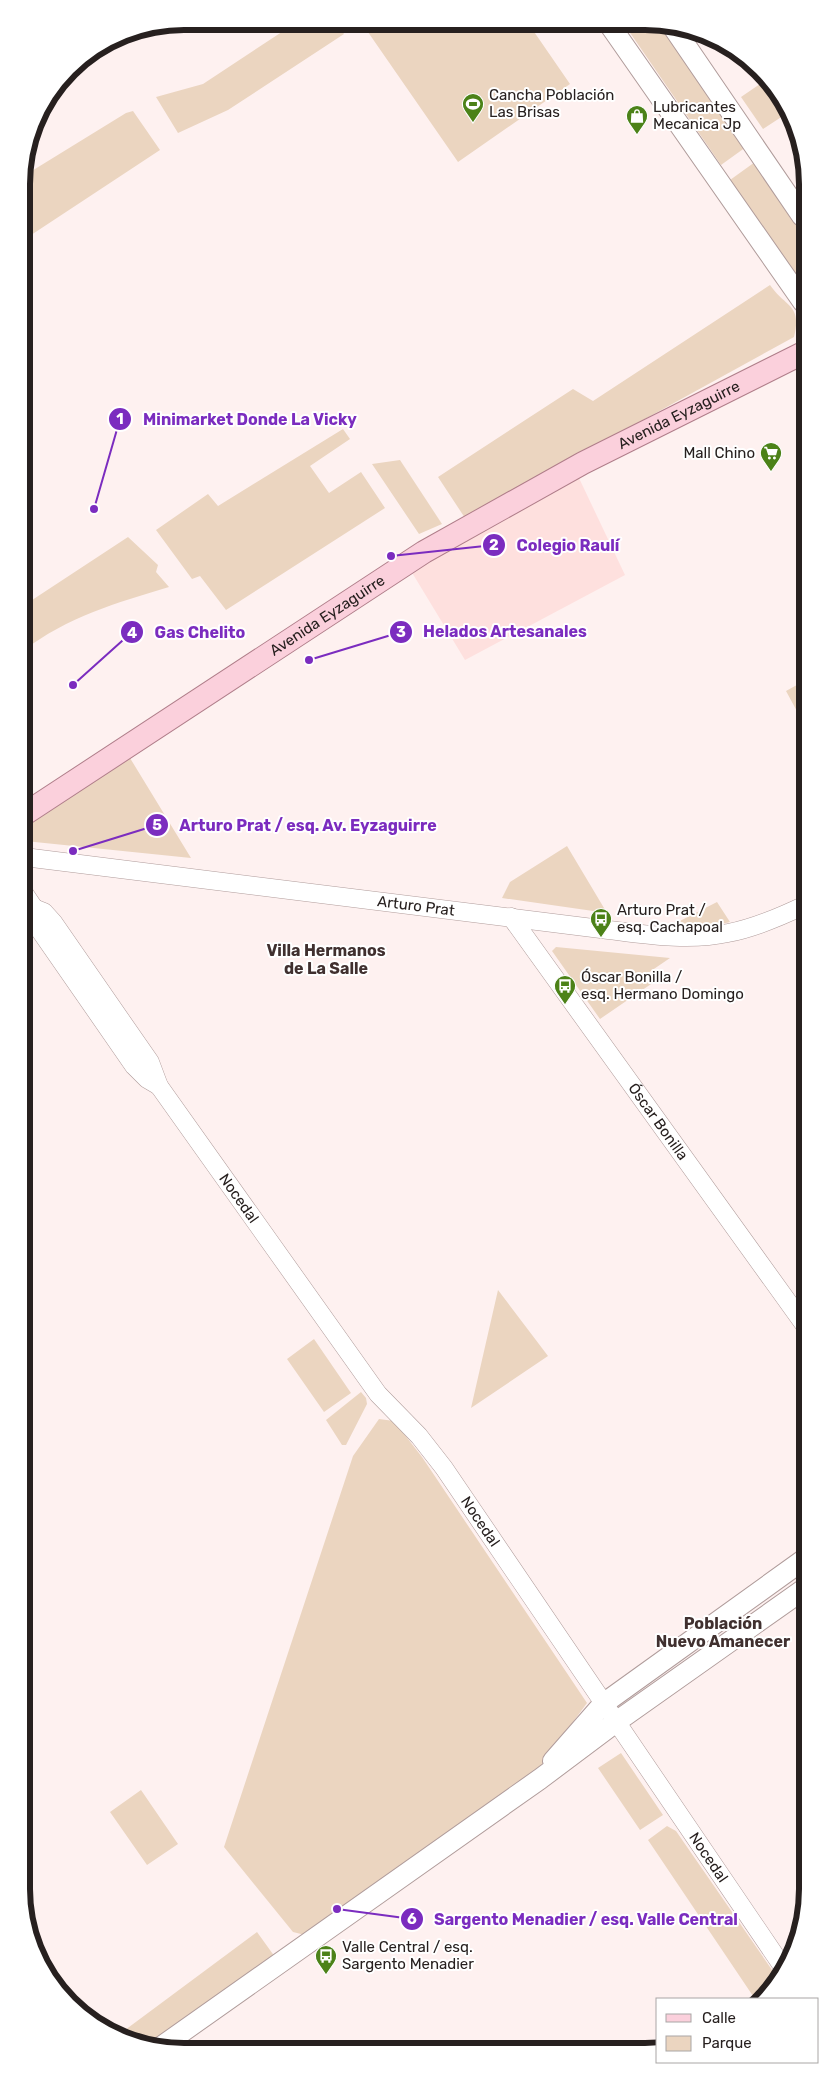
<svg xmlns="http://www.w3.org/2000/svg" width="829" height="2073" font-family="Rubik,sans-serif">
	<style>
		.built { fill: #fee0de }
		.green { fill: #ebd5c0 }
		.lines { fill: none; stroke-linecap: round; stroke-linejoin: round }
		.tertiary-casing { stroke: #b09c9b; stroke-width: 19 }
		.secondary-casing { stroke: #b09c9b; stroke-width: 22 }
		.primary-casing { stroke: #b07e8a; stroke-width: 24 }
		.tertiary { stroke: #fff; stroke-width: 18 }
		.secondary { stroke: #fff; stroke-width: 20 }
		.primary { stroke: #fbd0dc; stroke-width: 22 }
		.labels { text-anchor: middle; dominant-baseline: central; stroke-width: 4; stroke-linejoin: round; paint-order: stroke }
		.poi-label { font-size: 15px; fill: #27201f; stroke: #fff; text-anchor: start }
		.street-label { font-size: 15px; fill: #27201f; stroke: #fff }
		.neighbourhood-label { font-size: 16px; font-weight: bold; fill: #40302f; stroke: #fff }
		.rim { fill: none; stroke: #27201f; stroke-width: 6 }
		.leader { fill: none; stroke: #7b2cbf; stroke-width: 2 }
		.callout-dot { fill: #7b2cbf; stroke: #fff; stroke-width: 2 }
		.mark-label { font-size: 15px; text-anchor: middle; font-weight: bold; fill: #fff }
		.callout-label { font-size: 16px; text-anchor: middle; font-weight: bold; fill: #7b2cbf; stroke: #fff; stroke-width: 4; stroke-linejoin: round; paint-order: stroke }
	</style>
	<rect width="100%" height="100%" fill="#fef1f0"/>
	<path class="built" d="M578 476 625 575 465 660 408 566Z"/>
	<path class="green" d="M297 22H336L344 34 228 110 178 133 156 97 203 84Z
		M361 22 528 23 570 84 458 162Z
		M624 24H662L746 147 721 165Z
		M766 80 786 114 763 129 741 97Z
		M133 111 160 150 22 241V177L126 113Z
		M755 162 803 236V287L730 180Z
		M770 285C786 308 802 304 794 337L465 518 438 477 573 389 593 401Z
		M343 429 350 439 310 466 329 493 361 472 385 508 226 610 200 576 192 579 156 530 208 494 218 506Z
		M400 460 442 524 419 534 372 464Z
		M128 537 158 565 156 572 169 587C116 603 67 617 23 651V606Z
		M804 681V712L799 715 786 691Z
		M130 758 191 858 25 841 24 828Z
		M567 846 607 913 502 898 510 882Z
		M717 902 730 922 705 928 674 924Z
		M556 947 670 958 648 973 654 982 600 1019 552 951Z
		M498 1290 548 1356 471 1408Z
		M314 1339 351 1393 324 1412 287 1359Z
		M361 1392 366 1398 367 1404 346 1445H342L326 1420Z
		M379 1419 394 1421 422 1457 587 1703 534 1775 305 1935 293 1932 224 1847 353 1456Z
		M621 1753 663 1815 640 1830 598 1768Z
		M141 1790 178 1844 147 1865 110 1812Z
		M667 1826 676 1831 779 1980 774 1988 758 1999H755L648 1840Z
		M257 1932 275 1957 148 2047 121 2033Z"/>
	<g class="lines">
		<g class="tertiary-casing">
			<g id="tertiary">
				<path id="s1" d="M24 857 601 929C643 934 687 942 728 933 755 928 780 917 805 905"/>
				<path d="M24 893 34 908 35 919 39 929 134 1066 147 1079 159 1086"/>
				<path id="s2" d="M34 908 44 912 53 922 150 1062 159 1086 378 1394 419 1436 444 1468 785 1970"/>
				<path id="s3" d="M511 917 806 1327"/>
			</g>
		</g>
		<g class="secondary-casing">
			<path id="secondary" d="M609 24 803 302
				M671 24 802 216
				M553 1761 603 1704 806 1558
				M158 2049 540 1779 616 1722 807 1587"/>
		</g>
		<g class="primary-casing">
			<g id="primary">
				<path id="s4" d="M23 815 424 552 583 463 803 353"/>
			</g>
		</g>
		<use href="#tertiary" class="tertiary"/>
		<use href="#secondary" class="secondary"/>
		<use href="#primary" class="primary"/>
	</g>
	<defs>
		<g id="stadium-pin" transform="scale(1.125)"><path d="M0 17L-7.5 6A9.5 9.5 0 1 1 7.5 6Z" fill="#4c8218" stroke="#fff"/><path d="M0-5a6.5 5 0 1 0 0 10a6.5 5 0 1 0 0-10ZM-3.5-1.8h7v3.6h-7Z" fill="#fff"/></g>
		<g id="shop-pin" transform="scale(1.125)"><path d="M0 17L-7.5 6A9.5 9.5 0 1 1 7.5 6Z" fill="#4c8218" stroke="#fff"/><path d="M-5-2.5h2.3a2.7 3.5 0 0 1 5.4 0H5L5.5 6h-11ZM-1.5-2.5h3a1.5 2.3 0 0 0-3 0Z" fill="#fff"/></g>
		<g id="supermarket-pin" transform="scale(1.125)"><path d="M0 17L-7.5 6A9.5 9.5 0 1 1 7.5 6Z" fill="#4c8218" stroke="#fff"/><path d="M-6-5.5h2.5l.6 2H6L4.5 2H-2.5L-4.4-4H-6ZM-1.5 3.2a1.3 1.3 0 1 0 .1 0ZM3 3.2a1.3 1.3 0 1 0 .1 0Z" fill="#fff"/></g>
		<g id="bus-pin" transform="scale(1.125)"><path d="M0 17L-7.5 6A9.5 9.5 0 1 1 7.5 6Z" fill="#4c8218" stroke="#fff"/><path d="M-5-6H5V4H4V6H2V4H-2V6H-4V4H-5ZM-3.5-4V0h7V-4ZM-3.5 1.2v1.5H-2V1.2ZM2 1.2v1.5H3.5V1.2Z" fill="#fff"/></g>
	</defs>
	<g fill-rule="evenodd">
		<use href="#stadium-pin" x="473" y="104"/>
		<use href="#shop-pin" x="637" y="116"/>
		<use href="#supermarket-pin" x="771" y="453"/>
		<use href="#bus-pin" x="601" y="919"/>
		<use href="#bus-pin" x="565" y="986"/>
		<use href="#bus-pin" x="326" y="1956"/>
	</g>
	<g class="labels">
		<g class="poi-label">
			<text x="489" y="95">Cancha Población<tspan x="489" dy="17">Las Brisas</tspan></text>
			<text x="653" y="107">Lubricantes<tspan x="653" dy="17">Mecanica Jp</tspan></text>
			<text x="755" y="453" text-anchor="end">Mall Chino</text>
			<text x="617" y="910">Arturo Prat /<tspan x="617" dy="17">esq. Cachapoal</tspan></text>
			<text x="581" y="977">Óscar Bonilla /<tspan x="581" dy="17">esq. Hermano Domingo</tspan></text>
			<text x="342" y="1947">Valle Central / esq.<tspan x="342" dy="17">Sargento Menadier</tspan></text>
		</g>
		<g class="street-label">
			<text stroke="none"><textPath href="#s4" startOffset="769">Avenida Eyzaguirre</textPath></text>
			<text stroke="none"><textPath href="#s4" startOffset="364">Avenida Eyzaguirre</textPath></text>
			<text stroke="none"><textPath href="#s1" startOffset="395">Arturo Prat</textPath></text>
			<text stroke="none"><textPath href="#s3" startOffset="252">Óscar Bonilla</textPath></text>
			<text stroke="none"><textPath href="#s2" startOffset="358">Nocedal</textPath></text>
			<text stroke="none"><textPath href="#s2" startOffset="762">Nocedal</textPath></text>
			<text stroke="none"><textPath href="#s2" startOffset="1168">Nocedal</textPath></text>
		</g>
		<g class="neighbourhood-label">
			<text x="326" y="950">Villa Hermanos<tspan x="326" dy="18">de La Salle</tspan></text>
			<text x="723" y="1623">Población<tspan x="723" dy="18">Nuevo Amanecer</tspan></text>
		</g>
	</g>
	<path d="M0 0H829V2073H0ZM184 30H645A154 154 0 0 1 799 184V1889A154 154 0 0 1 645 2043H184A154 154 0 0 1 30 1889V184A154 154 0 0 1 184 30Z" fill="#fff" fill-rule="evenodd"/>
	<path class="rim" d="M184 30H645A154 154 0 0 1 799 184V1889A154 154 0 0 1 645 2043H184A154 154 0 0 1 30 1889V184A154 154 0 0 1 184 30Z"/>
	<path class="leader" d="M94 509L120 419M391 556L494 545M309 660L401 632M73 685L132 632M73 851L157 825M337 1909L412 1919"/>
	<g class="callout-dot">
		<circle cx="94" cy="509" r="5"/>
		<circle cx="391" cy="556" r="5"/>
		<circle cx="309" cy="660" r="5"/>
		<circle cx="73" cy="685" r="5"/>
		<circle cx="73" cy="851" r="5"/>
		<circle cx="337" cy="1909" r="5"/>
		<circle cx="120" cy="419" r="12"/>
		<circle cx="494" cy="545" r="12"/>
		<circle cx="401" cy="632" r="12"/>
		<circle cx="132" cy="632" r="12"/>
		<circle cx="157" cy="825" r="12"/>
		<circle cx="412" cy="1919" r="12"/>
	</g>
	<g class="mark-label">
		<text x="120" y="424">1</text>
		<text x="494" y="550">2</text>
		<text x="401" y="637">3</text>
		<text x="132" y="638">4</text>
		<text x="157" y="830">5</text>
		<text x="412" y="1924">6</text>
	</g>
	<g class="callout-label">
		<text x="250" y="425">Minimarket Donde La Vicky</text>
		<text x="568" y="551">Colegio Raulí</text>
		<text x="505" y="637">Helados Artesanales</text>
		<text x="200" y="638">Gas Chelito</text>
		<text x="308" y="831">Arturo Prat / esq. Av. Eyzaguirre</text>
		<text x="586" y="1925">Sargento Menadier / esq. Valle Central</text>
	</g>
	<rect x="656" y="1998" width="162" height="65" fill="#ffffff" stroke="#a9a6a5"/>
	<rect x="666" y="2014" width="25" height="8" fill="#fbd0dc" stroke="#a9a6a5"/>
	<text x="702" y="2023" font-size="15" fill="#27201f">Calle</text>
	<rect x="666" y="2036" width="25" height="15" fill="#ebd5c0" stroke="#a9a6a5"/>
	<text x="702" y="2048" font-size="15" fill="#27201f">Parque</text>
</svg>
